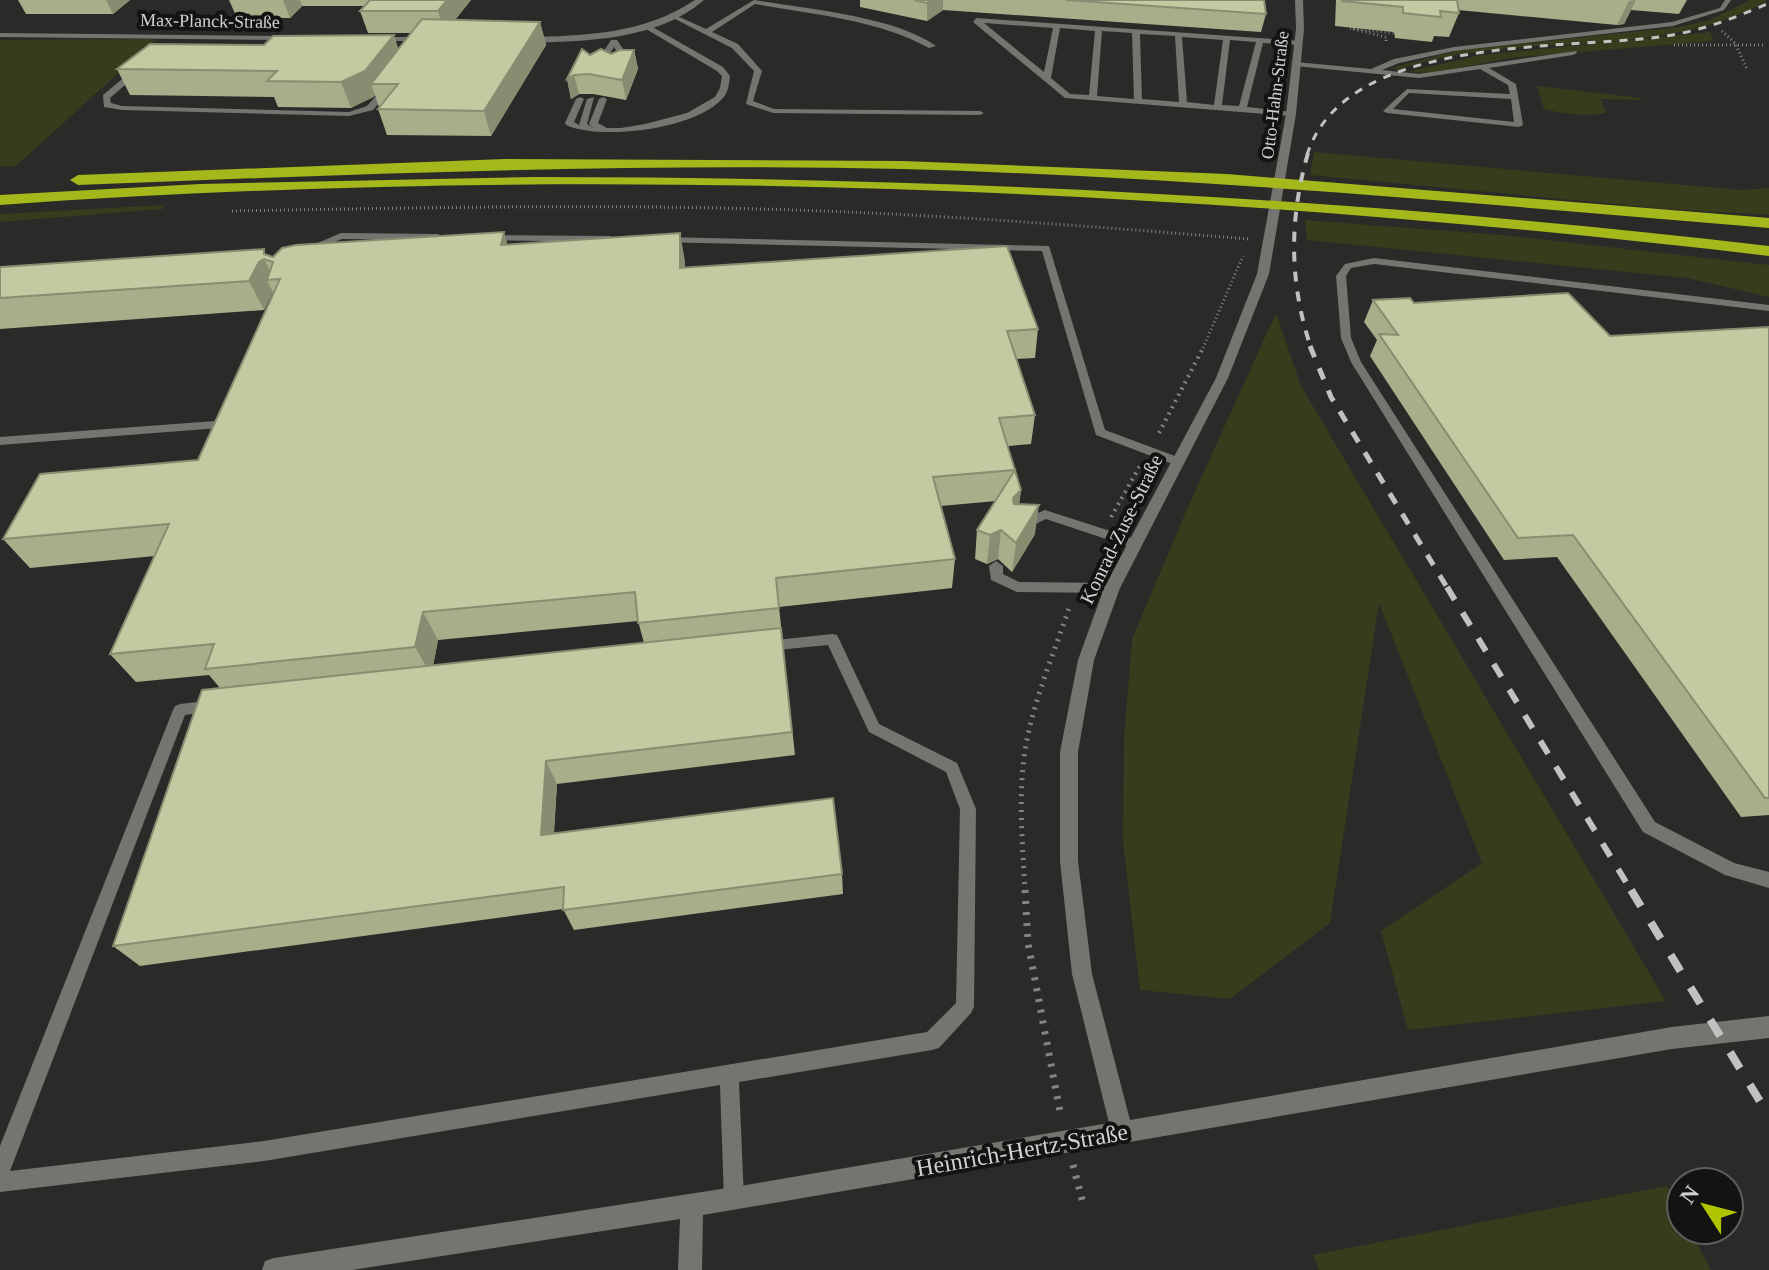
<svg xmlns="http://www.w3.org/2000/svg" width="1769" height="1270" font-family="'Times New Roman',serif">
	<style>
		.green { fill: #363c1c }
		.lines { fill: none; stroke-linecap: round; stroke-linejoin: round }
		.path-far3 { stroke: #848582; stroke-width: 3; stroke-dasharray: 1 3; stroke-linecap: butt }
		.path-far2 { stroke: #848582; stroke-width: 4; stroke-dasharray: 2 5; stroke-linecap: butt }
		.path-far1 { stroke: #848582; stroke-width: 5; stroke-dasharray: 2 6; stroke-linecap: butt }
		.path { stroke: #848582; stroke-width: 7; stroke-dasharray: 3 8; stroke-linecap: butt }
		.service { fill: #747571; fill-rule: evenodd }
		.minor { fill: #747571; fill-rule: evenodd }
		.motorway { fill: #a4b71b; fill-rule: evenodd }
		.rail-far4 { stroke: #c1c2bf; stroke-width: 3; stroke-dasharray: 8 8; stroke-linecap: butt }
		.rail-far3 { stroke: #c1c2bf; stroke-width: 4; stroke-dasharray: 10 10; stroke-linecap: butt }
		.rail-far2 { stroke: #c1c2bf; stroke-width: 5; stroke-dasharray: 12 12; stroke-linecap: butt }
		.rail-far1 { stroke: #c1c2bf; stroke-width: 6; stroke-dasharray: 15 15; stroke-linecap: butt }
		.rail { stroke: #c1c2bf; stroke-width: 8; stroke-dasharray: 19 19; stroke-linecap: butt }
		.wall { fill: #a6ae8a; fill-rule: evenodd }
		.shaded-wall { fill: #878d70 }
		.building { fill: #c1caa0; stroke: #878d70; stroke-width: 2 }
		.labels { text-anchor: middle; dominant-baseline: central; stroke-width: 8; stroke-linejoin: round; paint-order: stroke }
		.far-street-label { font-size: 18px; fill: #d2d3d0; stroke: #131312 }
		.street-label { font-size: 20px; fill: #d2d3d0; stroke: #131312 }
		.near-street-label { font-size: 24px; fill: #d2d3d0; stroke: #131312 }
	</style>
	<rect width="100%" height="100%" fill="#2a2b28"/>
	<path class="green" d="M1750 0H1768C1657 64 1516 28 1397 70L1391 68 1459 50 1680 27 1710 20Z
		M1710 32 1714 41 1510 58 1429 74 1410 71 1481 55Z
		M156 39 16 166 0 167V40Z
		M1537 86 1641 98V100L1601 99 1606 113C1586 117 1563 114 1544 109Z
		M1314 152 1742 190 1769 188V215L1667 209 1310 175Z
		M164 205 163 209 0 222V214Z
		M1305 220 1501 235 1769 265V297L1687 278 1307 240Z
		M1276 313 1301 386 1666 1001 1408 1030 1381 931 1482 863 1379 603 1330 923 1230 999 1140 990 1123 841 1124 739 1132 639 1187 509Z
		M1667 1186 1681 1212V1230H1690L1711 1270H1319L1313 1255Z"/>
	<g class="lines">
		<path class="path-far3" d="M1722 31 1735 43 1747 69
			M1386 41V37L1350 28 1394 33
			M1674 45H1765
			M232 211C408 208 583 204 759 209 923 213 1086 226 1249 239
			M1203 348 1243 256"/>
		<path class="path-far2" d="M1159 433 1204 346
			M1111 517 1140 466"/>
		<path class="path-far1" d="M1025 892C1023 850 1019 808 1023 767 1028 712 1053 657 1070 605"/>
		<path class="path" d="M1025 890 1028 943 1061 1117
			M1073 1165 1084 1207"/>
		<path class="service" d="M754 0C805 9 894 16 936 46L929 48C876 19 814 15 755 4L712 32 738 44 762 71 753 101 774 109 980 111 984 113 980 115 773 113 746 104 754 71 732 48 669 16 675 15 706 29Z
			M1725 0H1731L1724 10 1673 26 1454 51 1399 63 1382 70 1419 74 1576 51 1577 53 1573 55 1489 68 1516 84 1523 125 1519 127 1387 113 1383 111 1407 89 1510 94 1508 85 1480 69 1419 78 1295 66 1291 64 1295 62 1371 69 1394 59 1454 47 1672 22 1720 8ZM1409 93 1511 99 1514 122 1393 109Z
			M976 18 1302 41V45H1299L1263 43 1247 107 1291 112 1295 114 1291 116 1065 98 973 22ZM984 23 1053 28 1044 72ZM1060 28 1095 31 1089 95 1070 94 1051 78ZM1102 31 1132 33 1134 99 1097 96ZM1140 34 1175 36 1179 102 1142 99ZM1182 37 1223 40 1214 105 1187 102ZM1230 40 1256 42 1239 106 1222 105Z
			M649 25 723 67 730 76C729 85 728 93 722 99 695 129 601 141 566 125L565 123 576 99 580 97 584 99 574 122 579 125 587 99 594 97 587 124 594 128 589 124 599 99 603 97 607 99 598 123 607 128H621L645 124 687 113 715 97 720 88 722 76 717 71 646 29Z
			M611 40H617L626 53 622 65 618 67 614 65 618 53 614 47 600 70H594L593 68Z
			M133 70 140 72 110 98 111 103 122 106 349 112 367 106 386 85 393 87 373 110 349 116 122 110 104 107 103 95Z
			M341 233 438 234 443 237 438 240 342 239 309 252 301 250Z
			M487 235 610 236 615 239 610 242 484 240V236Z
			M663 237 1049 246 1105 430 1183 459 1185 462 1183 465H1175L1096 435 1042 251 660 242V238Z
			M1374 258 1769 305V311L1374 264 1351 268 1346 276 1351 338 1361 362 1655 822 1734 863 1769 872V888L1725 875 1643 832 1351 362 1341 338 1336 276 1345 264Z
			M224 409 230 413 223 427 219 428 0 445V437L215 421 220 410Z
			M1045 510 1141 541 1142 544 1136 549 1046 519 1029 527H1019L1018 524 1019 521Z
			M996 561 1003 566V574L1019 582 1112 583 1119 588 1112 593 1017 592 991 580 989 566Z
			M832 634 837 635 839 639 879 724 957 763 976 809 974 1007 971 1013 939 1048 932 1050 739 1082 744 1199 741 1206 734 1209 727 1206 724 1199 720 1085 264 1161 0 1192V1146L173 710 175 706 180 704 214 700 219 702 221 706 219 710 185 715 10 1171 264 1141 927 1032 956 1003 960 809 946 772 869 732 828 645 767 651 762 650 760 646 762 642 767 641Z"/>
		<path class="minor" d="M695 0H704C657 41 585 41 526 43L522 40 526 37C585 36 644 34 695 0Z
			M1295 0H1303L1304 29 1296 114 1269 274 1228 378 1120 588 1094 660 1078 752V861L1092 974 1130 1120 1672 1027 1769 1016V1038L1672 1049 703 1215 702 1270H678L680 1219 352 1270H262L265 1261 274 1258 734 1187 1109 1123 1072 974 1060 861V752L1078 660 1104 588 1216 378 1257 274 1286 114 1296 29Z
			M0 33 290 36 294 38 290 40 0 37Z
			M371 37H426L430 39 426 41H374L370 39Z"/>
		<path class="motorway" d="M505 159 903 161 1227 174 1769 218V228C1481 204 1192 177 903 169 628 163 353 174 78 185L70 180 78 175Z
			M534 177C948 177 1358 198 1769 246V256C1183 187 589 163 0 205V195L200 184Z"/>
		<path class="rail-far4" d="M1307 155C1345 35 1559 50 1659 37 1698 32 1733 19 1769 3"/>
		<path class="rail-far3" d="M1308 153C1289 219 1289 282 1311 348"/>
		<path class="rail-far2" d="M1310 346 1331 397 1448 589"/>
		<path class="rail-far1" d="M1447 587 1632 892"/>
		<path class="rail" d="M1631 890 1769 1116"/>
	</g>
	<path class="wall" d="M18 0H130L113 14H26Z
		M229 0H471L455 20 540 22 546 45 491 136 387 135 378 109 379 107 375 95 351 108 278 107 274 97 130 95 117 69 398 49 411 33H368L360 11 364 6H302L290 18H237Z
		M860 0H1264L1266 14 1261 32 943 10 927 21 860 7Z
		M1336 0H1687L1679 14 1631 10 1624 24 1617 25 1458 10 1459 13 1449 37 1434 36 1432 42 1395 38 1394 32 1335 26Z
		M634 50 638 69 626 100 593 94H579L571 99 567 79 590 55 611 54Z
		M508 244 685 261V267L1038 329 1035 358 1016 359 1035 415 1031 444 1008 446 1021 490 1019 504 1035 534 1012 572 998 559 987 564 975 559 977 530 996 501 941 506 955 559 952 588 779 607 795 755 557 784 554 833 842 874 843 894 574 930 563 909 140 966 113 946 220 688 209 675 136 682 110 654 155 556 30 568 3 539 198 460 274 294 273 292 264 310 0 329V267L267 255 273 257ZM638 621 644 643 433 666 438 640Z
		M1373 300 1414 303 1610 336 1769 327V815L1741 817 1557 557 1504 560 1370 356 1377 340 1364 322Z"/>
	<path class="shaded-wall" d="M106 0H130L113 14Z
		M283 0H300L302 6 290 18Z
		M447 0H471L444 33 438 11Z
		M931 0H943V10L927 21V3Z
		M1636 0 1624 24 1617 25 1629 1Z
		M540 22 546 45 491 136 484 111Z
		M394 35 402 60 371 84 375 95 374 97 351 108 341 82Z
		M634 50 638 69 626 100 622 80Z
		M574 75 579 94 571 99 567 79Z
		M504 232 512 260 501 245Z
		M680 233 685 261V296L680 268Z
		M264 259 274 279 267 280 273 292 264 310 249 281 259 262Z
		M1021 490 1017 519 1013 498Z
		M1039 505 1035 534 1012 572 1016 543Z
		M1001 530 998 559 987 564 990 535Z
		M423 612 438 640 431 675 415 647Z
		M546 761 557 784 552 856 541 835Z"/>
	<path class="building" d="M370 0H447L438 11H360Z
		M914 0H931L927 3Z
		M1066 0H1264L1266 14Z
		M1342 0H1457L1459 13 1440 11 1441 17 1403 13V7L1342 1Z
		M422 19 540 22 484 111 378 109 398 84H371Z
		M394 35 365 71 341 82 267 81 277 71 117 69 150 44 264 45 273 36Z
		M582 49 590 55 601 49 611 54 620 50H634L622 80 589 74 574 75 567 79Z
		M504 232 501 245 680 233V268L1007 246 1038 329 1007 331 1035 415 999 418 1021 490 1013 498 1014 504 1039 505 1016 543 1001 530 990 535 977 530 1015 470 933 477 955 559 776 578 779 608 638 623 635 592 423 612 415 647 205 669 214 644 110 654 169 524 3 539 40 474 198 460 280 279 267 280 273 262 264 259 259 262 249 281 0 298V267L264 249V254L273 257 282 248 296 245Z
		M1568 293 1610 336 1769 327V798H1765L1573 535 1518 538 1379 334 1398 335 1373 300 1410 298 1414 303Z
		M781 628 792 732 546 761 541 835 833 798 842 874 563 910 564 887 113 946 202 690Z"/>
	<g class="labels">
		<g class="far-street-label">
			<text transform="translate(210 21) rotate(1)">Max-Planck-Straße</text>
			<text transform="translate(1275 95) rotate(-83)">Otto-Hahn-Straße</text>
		</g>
		<g class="street-label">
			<text transform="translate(1121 529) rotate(-64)">Konrad-Zuse-Straße</text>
		</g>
		<g class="near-street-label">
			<text transform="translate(1022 1150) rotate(-10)">Heinrich-Hertz-Straße</text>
		</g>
	</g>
	<g transform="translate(1705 1206) rotate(306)"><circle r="38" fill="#131312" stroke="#5f605e" stroke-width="2"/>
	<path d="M0-6L14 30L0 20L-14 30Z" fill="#b0c500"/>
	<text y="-12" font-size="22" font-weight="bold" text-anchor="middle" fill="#d2d3d0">N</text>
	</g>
</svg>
